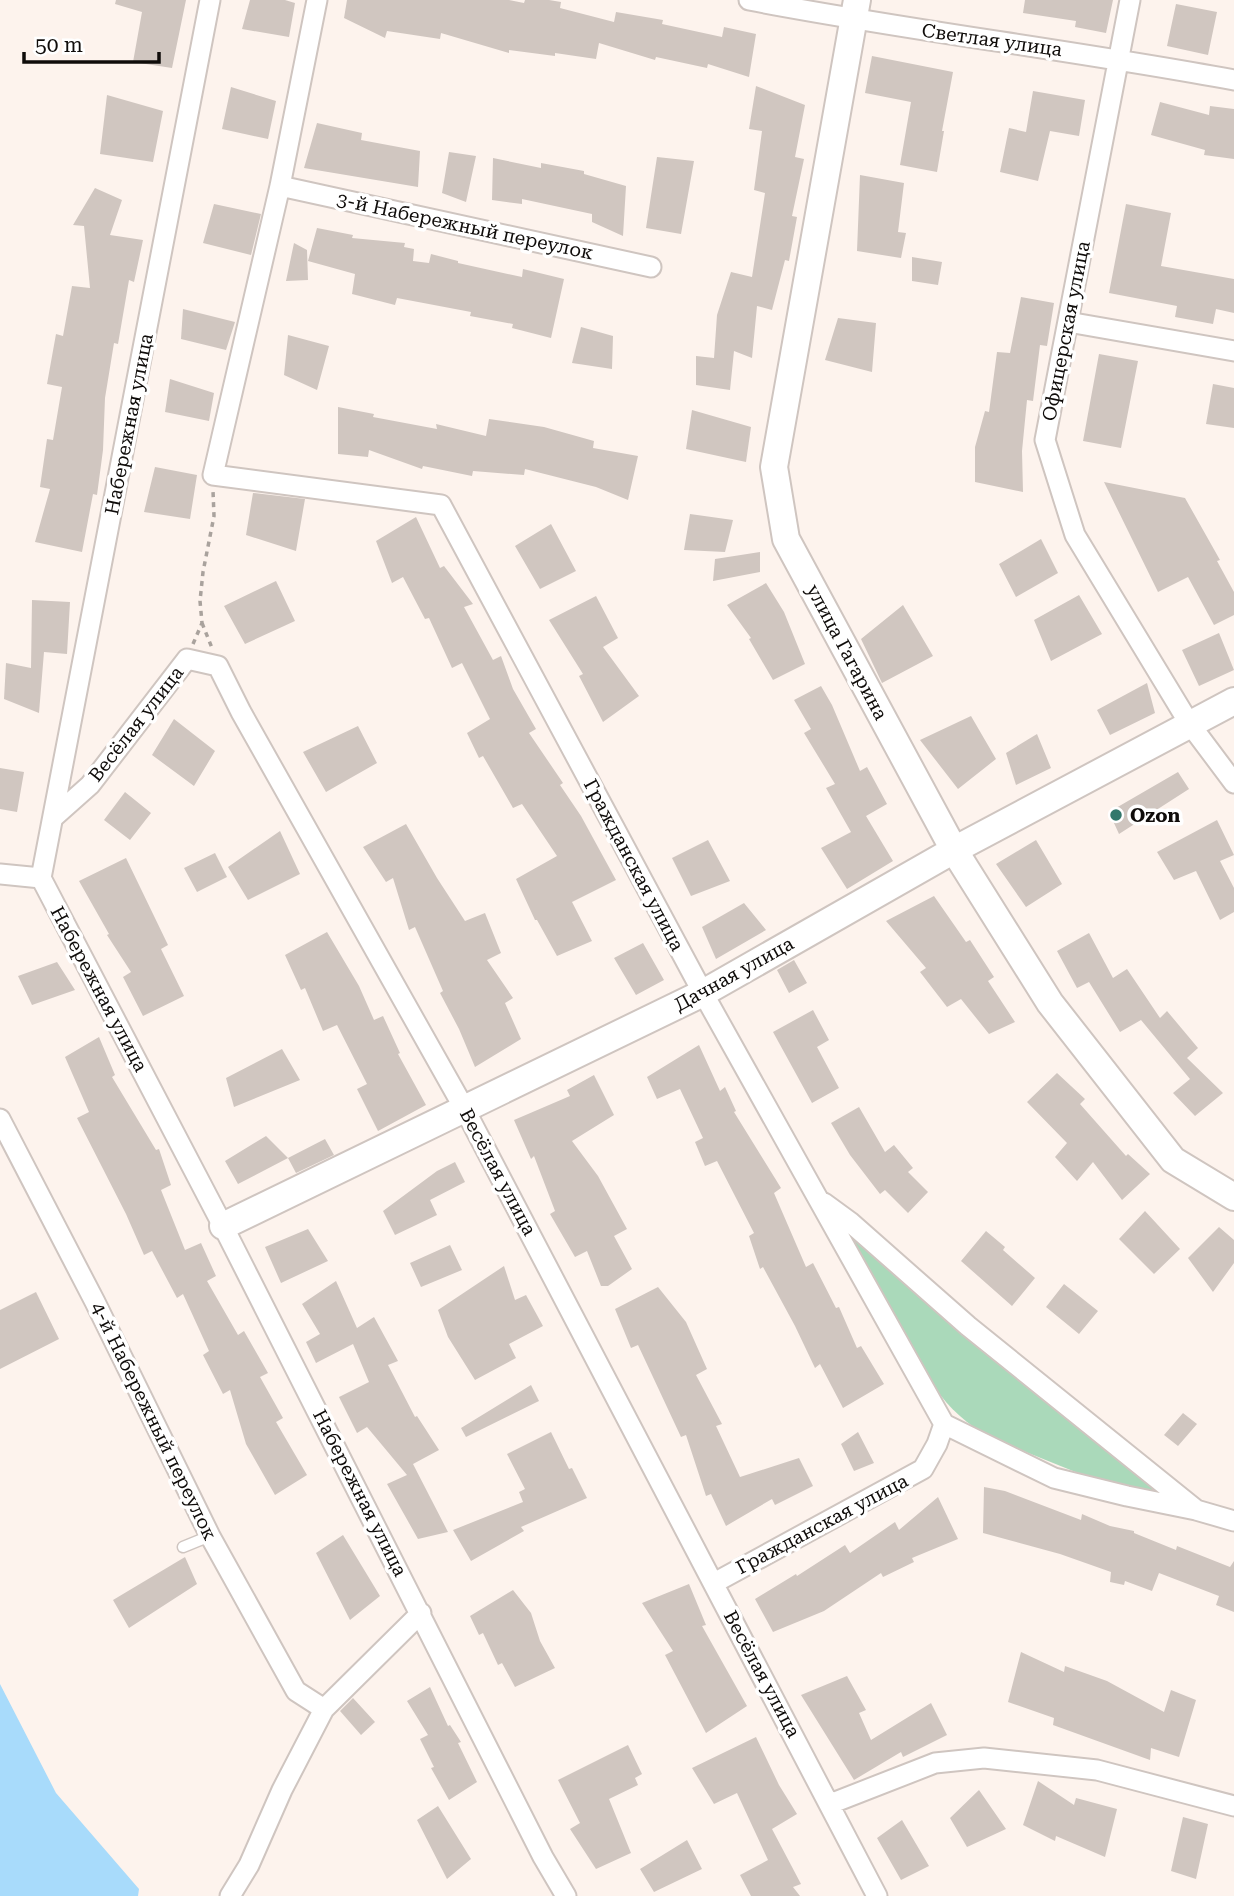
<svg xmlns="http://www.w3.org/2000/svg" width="1234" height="1896" font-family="'Roboto Serif',serif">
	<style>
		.green { fill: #aad9ba }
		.water { fill: #a8dbfb }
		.building { fill: #d0c6c0 }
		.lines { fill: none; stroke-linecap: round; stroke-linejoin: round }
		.lane-casing { stroke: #cfc5c0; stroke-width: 13 }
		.street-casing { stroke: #cfc5c0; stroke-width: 23 }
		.secondary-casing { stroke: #cfc5c0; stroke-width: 30 }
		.path { stroke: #a9a29d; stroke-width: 3.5; stroke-dasharray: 5 5; stroke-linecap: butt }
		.lane { stroke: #fff; stroke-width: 10 }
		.street { stroke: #fff; stroke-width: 19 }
		.secondary { stroke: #fff; stroke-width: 26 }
		.poi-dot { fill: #32776b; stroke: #fff; stroke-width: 2.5 }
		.labels { text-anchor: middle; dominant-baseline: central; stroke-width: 7; stroke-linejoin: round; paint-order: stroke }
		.street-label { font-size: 19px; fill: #0f0c0a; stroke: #fff }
		.poi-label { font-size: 19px; font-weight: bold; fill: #0f0c0a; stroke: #fff; text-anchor: start }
	</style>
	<rect width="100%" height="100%" fill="#fdf3ed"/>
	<path class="green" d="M842 1224 1172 1495 1120 1490 989 1437C968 1425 949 1408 935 1388Z"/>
	<path class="water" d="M0 1684 56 1793 139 1889 138 1896H0Z"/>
	<path class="building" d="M116 0H186L172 68 133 62 142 12 115 4Z
		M250 0H285L295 3 289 37 242 29Z
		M347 0H509L524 3 525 0H549L561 2 560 8 614 22 616 12 663 20 662 24 722 37 724 27 756 34 749 77 708 64 707 68 656 57 655 60 599 43 596 59 555 53V56L509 50V53L441 33 440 39 387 31 385 38 344 18Z
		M1025 0H1113L1106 33 1075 27 1076 21 1023 13Z
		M1176 4 1217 12 1208 55 1167 46Z
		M872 56 953 72 942 131H944L937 172 900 165 911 102 865 93Z
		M756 86 805 105 795 157 804 159 792 216 797 217 789 261 785 260 772 310 757 306 752 358 734 351 730 390 696 385V356L714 358 717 315 731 272 752 277 765 193 754 190 762 131 749 129Z
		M231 87 276 101 268 139 222 129Z
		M1033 91 1085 100 1079 136 1050 131 1038 181 1000 172 1009 128 1026 132Z
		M107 95 163 111 153 162 100 154Z
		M1160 102 1209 115 1210 106 1234 109V159L1204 155 1205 150 1151 135Z
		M317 123 362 133 361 140 420 151 418 187 304 168Z
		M449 152 476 156 466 202 442 193Z
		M657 157 694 161 681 234 646 228Z
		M493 158 541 168V163L584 171V174L626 186 623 236 592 222V214L522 199V204L492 200Z
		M860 175 904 183 898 232 906 233 901 258 857 251Z
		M95 188 122 200 110 235 143 240 134 282 129 280 118 344 114 343 105 398 103 450 97 495 93 494 82 552 35 542 50 489 40 487 47 439 53 440 62 387 47 384 56 334 63 336 72 286 90 288 84 226 73 225Z
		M214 204 261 214 251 255 203 243Z
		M1126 204 1171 213 1161 266 1234 279V313L1216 309 1213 324 1175 317 1177 306 1109 293Z
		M317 228 353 235 352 238 405 243 404 247 414 249 413 261 429 263 431 254 458 261V263L522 277 523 269 564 279 551 338 512 328 513 324 470 316 471 312 397 298 395 305 352 294 355 274 308 261Z
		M294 243 307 250 308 280 286 281Z
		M912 257 942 262 938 285 912 281Z
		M1021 297 1054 303 1047 346 1040 345 1033 401 1027 400 1022 451 1023 492 975 482V447L985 411 989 412 997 352 1010 353Z
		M183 309 235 322 226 350 181 339Z
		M838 318 876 323 872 372 825 360Z
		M581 327 613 336 612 369 572 363Z
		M288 335 329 346 317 390 284 375Z
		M1099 354 1138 361 1121 448 1083 441Z
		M170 379 214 393 209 421 165 412Z
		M1213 384 1234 388V428L1206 424Z
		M338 407 374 414 373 417 437 429 436 424 486 436 489 419 544 427 594 441 593 448 638 456 628 500 596 487 525 469 524 475 473 471 472 476 423 466 422 469 369 450 368 457 338 454Z
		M692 410 751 427 746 462 686 449Z
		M155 467 197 475 190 519 144 512Z
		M1104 482 1185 498 1220 560 1217 561 1234 592V615L1214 625 1188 577 1158 592Z
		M253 493 305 499 296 551 246 535Z
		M690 514 733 520 725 552 684 550Z
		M416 517 440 568 444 566 473 604 464 607 493 660 501 656 513 689 536 729 529 733 563 783 560 785 581 816 616 880 572 902 592 941 557 956 537 920H535L516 879 557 856 522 804 513 808 483 756 479 758 467 733 490 719 462 663 452 668 429 618 425 619 403 577 392 583 376 541Z
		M551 524 576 571 540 589 515 546Z
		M1041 539 1058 573 1016 597 999 564Z
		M760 552V572L713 581 715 559Z
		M276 581 295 621 245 644 224 606Z
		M766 583 784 612 805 664 773 680 749 639 751 638 727 605Z
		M1079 595 1102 634 1051 661 1034 620Z
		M596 596 618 638 603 647 639 696 603 722 579 676 583 674 549 620Z
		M32 600 70 602 67 654 44 652 39 713 4 699 6 663 31 668Z
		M903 605 933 656 882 683 861 639Z
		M1219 633 1234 670 1199 686 1182 650Z
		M1147 683 1155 713 1110 735 1097 710Z
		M821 686 832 705 860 771 867 767 887 804 866 816 893 861 847 889 821 848 851 832 826 788 835 784 804 733 811 729 794 700Z
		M971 716 996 759 958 789 920 740Z
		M174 719 215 751 194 786 152 755Z
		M358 726 377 763 326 792 303 752Z
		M1037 734 1051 768 1016 785 1006 753Z
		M0 768 24 772 17 812 0 809Z
		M1178 772 1189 789 1119 834 1109 812Z
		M125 792 151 813 130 840 104 820Z
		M1217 820 1234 855 1220 861 1234 888V912L1220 920 1196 871 1174 880 1157 852Z
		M406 824 437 878 465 921 485 913 501 953 487 960 513 998 505 1003 521 1039 475 1067 459 1029 440 993 443 991 415 927 409 930 393 878 386 882 363 847Z
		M280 831 300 874 248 900 228 867Z
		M708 840 730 881 691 896 672 858Z
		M1036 840 1062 884 1026 907 996 864Z
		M215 853 227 877 197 892 184 868Z
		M126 858 168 945 161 949 184 996 143 1016 123 977 131 972 107 935 109 934 79 881Z
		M934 896 966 942 970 940 994 977 988 981 1015 1022 989 1034 961 999 947 1007 920 972 926 968 886 921Z
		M744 903 766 930 716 959 702 927Z
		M327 932 359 986 374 1020 383 1016 400 1053 398 1054 426 1105 378 1131 357 1089 367 1084 337 1025 323 1031 305 988 301 990 285 955Z
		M1089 933 1113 978 1127 969 1160 1018 1167 1011 1198 1048 1187 1058 1223 1093 1195 1116 1173 1093 1190 1079 1141 1020 1120 1032 1089 982 1077 988 1057 951Z
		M643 943 664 980 636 995 614 958Z
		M794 960 807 983 789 993 777 970Z
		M57 962 75 990 32 1005 18 976Z
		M813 1010 829 1040 817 1047 839 1088 812 1103 773 1032Z
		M99 1037 115 1075 112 1077 156 1150 159 1149 171 1185 161 1190 185 1250 201 1243 216 1276 207 1281 238 1335 244 1331 268 1373 260 1377 283 1418 276 1422 307 1475 275 1495 246 1444 230 1390 223 1394 203 1355 209 1351 183 1294 177 1298 152 1251 144 1255 126 1214 77 1118 89 1112 65 1057Z
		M699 1045 720 1091 725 1087 736 1111 734 1112 781 1188 774 1193 806 1267 813 1263 836 1308 839 1307 857 1348 861 1346 884 1384 843 1408 820 1364 815 1368 795 1326 763 1267 760 1269 749 1236 754 1233 717 1161 705 1166 695 1142 703 1138 680 1089 657 1099 647 1077Z
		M282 1049 300 1080 234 1107 226 1078Z
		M1057 1073 1085 1099 1080 1104 1126 1156 1128 1154 1150 1174 1122 1200 1093 1162 1077 1181 1055 1157 1067 1143 1027 1102Z
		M594 1075 614 1115 572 1141 598 1176 627 1229 614 1236 632 1269 608 1286H601L587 1251 575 1257 550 1214 555 1211 534 1156 531 1159 514 1120 570 1096 567 1090Z
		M859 1107 885 1152 894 1145 913 1168 908 1172 928 1192 908 1213 885 1190 880 1194 850 1155 831 1123Z
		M266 1136 288 1158 238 1184 225 1161Z
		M325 1139 334 1155 296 1173 288 1158Z
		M455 1162 465 1182 430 1200 437 1215 395 1235 383 1211 437 1171Z
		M1145 1211 1180 1249 1154 1274 1119 1239Z
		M1219 1227 1234 1240V1263L1213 1292 1188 1258Z
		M308 1229 328 1261 281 1283 265 1247Z
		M986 1231 1005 1247 1003 1250 1035 1278 1012 1306 961 1261Z
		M450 1245 462 1270 421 1287 410 1263Z
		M504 1266 515 1300 526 1295 543 1326 509 1344 516 1358 475 1380 448 1337 438 1310Z
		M336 1281 357 1328 374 1317 398 1361 388 1365 415 1417 417 1416 439 1450 413 1464 448 1532 418 1539 387 1484 407 1475 367 1427 357 1433 339 1397 369 1382 353 1344 316 1363 306 1342 320 1334 302 1304Z
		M1064 1284 1098 1311 1079 1334 1046 1307Z
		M658 1287 686 1322 707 1369 696 1375 722 1424 716 1426 740 1477 799 1458 813 1486 775 1505 772 1499 726 1526 711 1494 706 1496 686 1435 681 1437 638 1345 631 1348 615 1309Z
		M36 1292 59 1339 0 1369V1310Z
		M531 1385 539 1401 466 1437 461 1428Z
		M1183 1413 1197 1424 1178 1446 1164 1435Z
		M551 1432 569 1469 572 1468 587 1498 521 1527 524 1531 471 1561 453 1530 523 1502 519 1492 525 1489 507 1454Z
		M858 1432 874 1463 854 1471 841 1444Z
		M984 1487 1005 1491 1081 1520 1082 1514 1110 1526 1134 1531V1533L1176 1550 1177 1546 1230 1567 1234 1561V1612L1216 1605 1219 1596 1159 1573 1152 1591 1125 1581 1124 1585 1110 1582 1111 1572 1060 1554 983 1533Z
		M938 1497 958 1539 912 1558 914 1562 883 1577 881 1573 824 1611 773 1632 755 1599 796 1574 797 1576 845 1545 850 1553 895 1522 899 1530Z
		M343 1535 380 1596 350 1620 316 1553Z
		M185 1557 197 1584 129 1628 113 1600Z
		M689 1584 706 1625 702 1626 747 1706 706 1733 665 1655 673 1651 642 1603Z
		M513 1590 531 1613 540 1641 555 1668 515 1687 502 1663 498 1665 483 1633 479 1635 470 1616Z
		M1021 1652 1064 1672 1065 1666 1107 1681 1164 1712 1171 1690 1196 1700 1179 1757 1151 1748 1150 1760 1053 1725 1054 1718 1008 1702Z
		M847 1676 866 1710 859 1713 871 1740 931 1703 947 1735 903 1757 901 1752 854 1780 801 1695Z
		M430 1687 448 1726 450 1725 461 1742 458 1743 477 1782 449 1800 431 1768 434 1767 420 1739 428 1735 407 1701Z
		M353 1698 375 1722 361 1735 340 1711Z
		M756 1737 779 1785 797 1814 772 1829 801 1884 793 1887 800 1896H751L740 1875 768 1860 737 1793 714 1804 692 1768Z
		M628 1745 642 1774 635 1778 638 1785 609 1799 631 1853 596 1869 570 1829 580 1823 558 1780Z
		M1038 1781 1074 1805 1076 1798 1117 1809 1105 1857 1056 1836 1055 1841 1023 1825Z
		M979 1790 1006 1829 967 1847 950 1818Z
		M438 1806 471 1859 447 1879 417 1820Z
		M1183 1817 1208 1824 1196 1879 1171 1871Z
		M902 1820 929 1866 901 1880 877 1838Z
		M687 1840 702 1869 654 1892 640 1869Z"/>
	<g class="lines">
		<g class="lane-casing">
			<path id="lane" d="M183 1547 210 1536"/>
		</g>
		<g class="street-casing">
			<path id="street" d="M210 0 41 878 223 1226 543 1857 566 1896
				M317 0 280 186 213 475 441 505 703 993 944 1424 1054 1478 1127 1496 1196 1510 1234 1521
				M749 0C910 31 1073 50 1234 80
				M1130 0 1045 440 1075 535 1189 723 1234 783
				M280 186 651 267
				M1068 322 1234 351
				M54 817 90 785 187 659 218 666 241 712 464 1108 877 1896
				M0 874 41 878
				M0 1119 95 1302 210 1536 296 1691 324 1709
				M824 1203 850 1222 968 1326 1195 1509
				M714 1583 923 1469 937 1444 944 1424
				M830 1804 935 1763 984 1758 1097 1770 1234 1806
				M230 1896 249 1865 282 1790 324 1709 421 1613"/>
		</g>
		<g class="secondary-casing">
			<path id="secondary" d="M857 0 774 467 786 539 954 850 1050 1003 1173 1160 1234 1197
				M223 1226 703 993 954 850 1234 701"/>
		</g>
		<path class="path" d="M202 623 212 648
			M193 644 202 623 200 601 203 572 214 516 213 491"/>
		<use href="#lane" class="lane"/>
		<use href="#street" class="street"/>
		<use href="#secondary" class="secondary"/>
	</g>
	<circle class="poi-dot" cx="1116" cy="815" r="7"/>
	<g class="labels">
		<g class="street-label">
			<text transform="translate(992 40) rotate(8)">Светлая улица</text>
			<text transform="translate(465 226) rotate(12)">3-й Набережный переулок</text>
			<text transform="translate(1066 331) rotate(-79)">Офицерская улица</text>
			<text transform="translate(129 424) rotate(-79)">Набережная улица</text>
			<text transform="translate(847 652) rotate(62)">улица Гагарина</text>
			<text transform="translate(136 724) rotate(-52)">Весёлая улица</text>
			<text transform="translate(634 865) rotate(62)">Гражданская улица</text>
			<text transform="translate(734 974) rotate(-29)">Дачная улица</text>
			<text transform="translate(99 989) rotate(62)">Набережная улица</text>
			<text transform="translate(498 1172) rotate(62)">Весёлая улица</text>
			<text transform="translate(154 1421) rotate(64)">4-й Набережный переулок</text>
			<text transform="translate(360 1493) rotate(63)">Набережная улица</text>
			<text transform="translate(822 1524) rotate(-28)">Гражданская улица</text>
			<text transform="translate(762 1674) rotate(62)">Весёлая улица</text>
		</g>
		<g class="poi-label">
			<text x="1130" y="815">Ozon</text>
		</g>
	</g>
	<path d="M24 52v10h135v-10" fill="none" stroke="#0f0c0a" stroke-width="3.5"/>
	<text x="35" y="52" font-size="21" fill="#0f0c0a" stroke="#ffffff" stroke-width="5" paint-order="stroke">50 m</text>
</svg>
